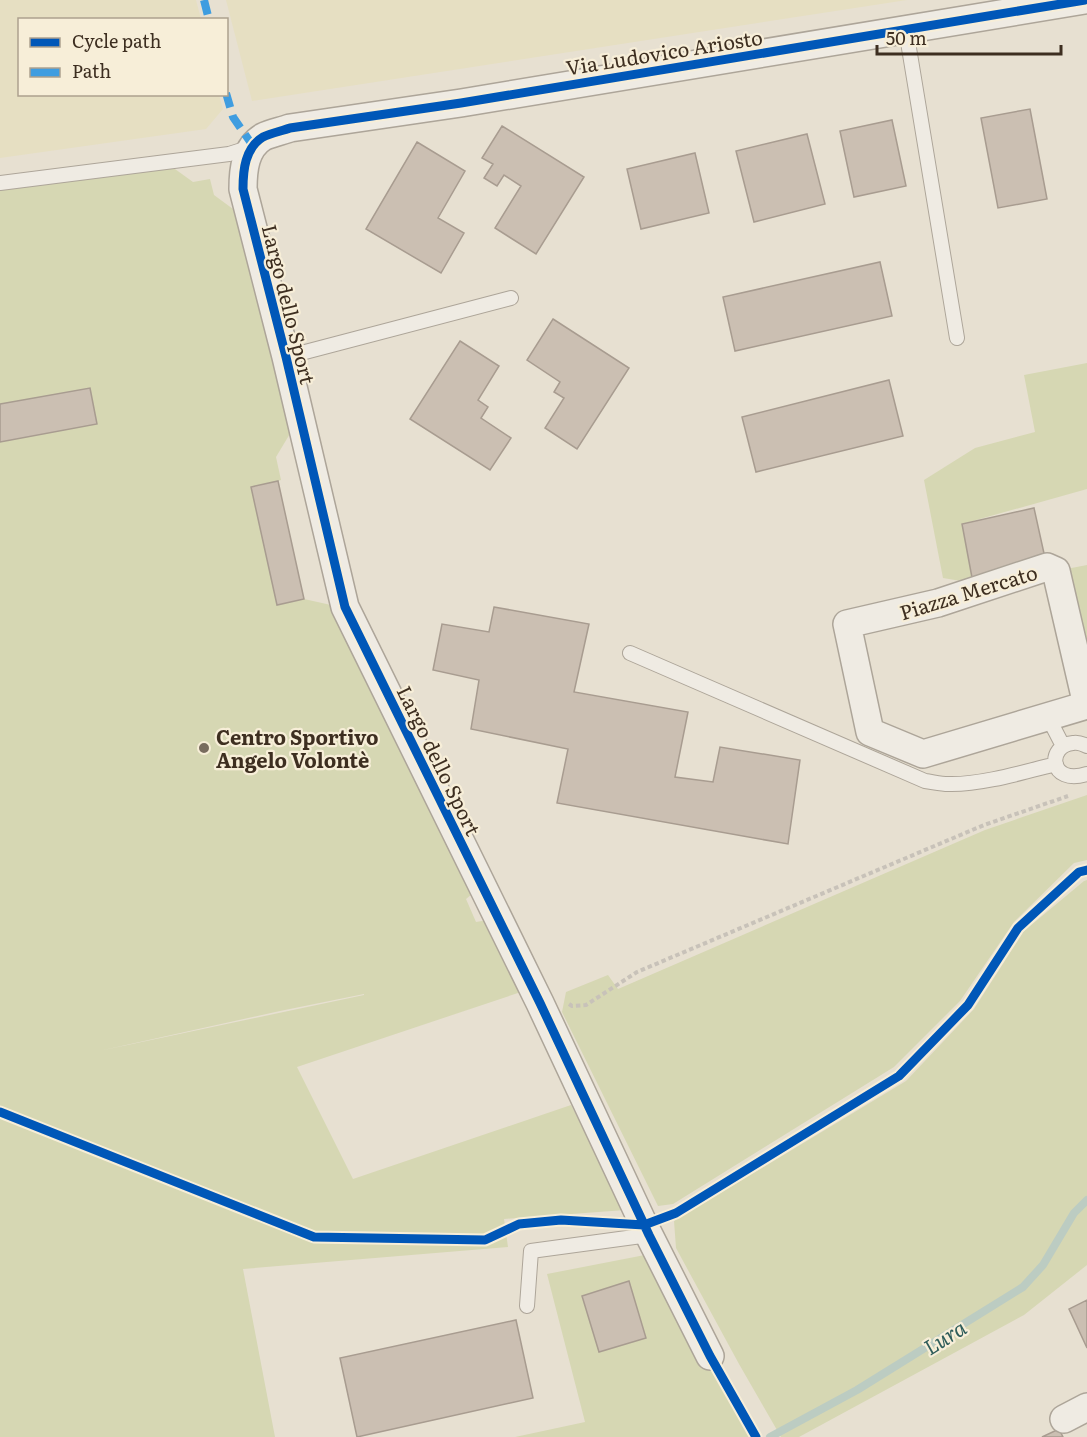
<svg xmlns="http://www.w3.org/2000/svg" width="1087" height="1437" font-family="Literata,serif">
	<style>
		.farmland { fill: #e6dfc2 }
		.green { fill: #d6d7b3; fill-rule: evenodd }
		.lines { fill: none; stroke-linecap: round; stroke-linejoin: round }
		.stream { stroke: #bcccc2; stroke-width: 8 }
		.building { fill: #cbbfb2; stroke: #a89c90; stroke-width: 1.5 }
		.lane-casing { stroke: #ada599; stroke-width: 16 }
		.street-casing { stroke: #ada599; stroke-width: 30 }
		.path { stroke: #c8c2b9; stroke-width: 4; stroke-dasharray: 4.5 3; stroke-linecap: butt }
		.lane { stroke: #efebe3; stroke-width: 14 }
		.street { stroke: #efebe3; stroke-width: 27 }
		.quiet { stroke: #3f9de0; stroke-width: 8; stroke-dasharray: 15 8; stroke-linecap: butt }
		.cycleway-casing { stroke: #f7eed8; stroke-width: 13 }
		.cycleway { stroke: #0057b8; stroke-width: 9 }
		.poi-dot { fill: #786c5e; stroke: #f7eed8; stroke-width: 2 }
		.labels { text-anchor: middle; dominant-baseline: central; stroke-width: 4.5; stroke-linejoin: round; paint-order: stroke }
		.street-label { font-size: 20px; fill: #3d2e20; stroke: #f7eed8 }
		.poi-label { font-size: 20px; font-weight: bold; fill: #3d2e20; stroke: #f7eed8; text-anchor: start }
		.water-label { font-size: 21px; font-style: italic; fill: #2f5d5a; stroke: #f7eed8 }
	</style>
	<rect width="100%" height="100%" fill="#e7e0d1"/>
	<path class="farmland" d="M0 0H196L201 19 20 20V94L219 95 223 109 206 129 0 158Z
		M226 0H907L252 101Z"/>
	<path class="green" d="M168 164 193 182 210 179 214 195 233 209 294 427 276 457 281 480 278 481 304 599 340 607 477 890 466 899 476 922 488 920 521 992 297 1067 353 1179 571 1105 625 1210 504 1219 508 1247 243 1269 275 1437H0V188ZM364 994V995L99 1051 280 1011Z
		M1087 363V489L962 524 973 583 943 578 924 480 975 448 1035 432 1024 375Z
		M1087 565V706L1056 571Z
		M1087 795V860L1074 863 1014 922 960 1001 894 1067 673 1204 658 1206 562 1012 566 992 608 975 618 989 985 830Z
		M1087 880V1265L1024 1315 799 1437H781L739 1364 676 1248 674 1221 906 1081 974 1009 1024 931 1084 881Z
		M650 1254 709 1365 751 1437H515L585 1422 547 1274Z"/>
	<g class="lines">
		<path class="stream" d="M770 1437 857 1390 1023 1287 1043 1265 1074 1213 1087 1200"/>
	</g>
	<path class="building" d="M1030 109 1047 199 998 208 981 118Z
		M892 120 906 186 854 197 840 131Z
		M502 126 584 177 536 254 495 228 521 186 504 175 497 186 484 178 493 164 482 158Z
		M807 134 825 204 754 222 736 151Z
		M417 142 465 171 438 218 464 233 441 273 366 229Z
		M695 153 709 213 641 229 627 169Z
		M880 262 892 316 735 351 723 297Z
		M553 319 629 368 577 449 545 428 564 398 554 392 560 382 527 360Z
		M460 341 499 366 478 400 488 407 481 418 511 438 490 470 410 419Z
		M889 380 903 436 756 472 742 417Z
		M90 388 97 424 0 442V404Z
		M278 481 304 599 277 605 251 487Z
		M1034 508 1047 567 973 583 962 524Z
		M494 607 589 624 574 692 688 712 675 777 713 782 720 747 800 760 788 844 557 803 568 749 471 729 479 680 433 670 442 624 489 632Z
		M629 1281 646 1338 599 1352 582 1296Z
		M1087 1300V1348L1069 1309Z
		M516 1320 533 1398 357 1437 340 1358Z
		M1059 1429 1063 1437H1042Z"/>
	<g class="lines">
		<g class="lane-casing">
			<path id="lane" d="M906 30 957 338
				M0 183 229 154 251 147
				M286 357 511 298
				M630 653 925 781C933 782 941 784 948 784 981 785 1024 772 1056 764
				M1048 717 1063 746
				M1087 746C1083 744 1077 742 1073 743 1047 745 1048 786 1087 774
				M527 1306 531 1251 649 1235"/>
		</g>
		<g class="street-casing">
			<path id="street" d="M1047 567 1056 571 1087 705 923 754 870 732 847 624 938 603Z
				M710 1356 644 1225 540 1003 345 607 286 357 243 189C243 170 245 148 263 137 271 133 282 131 290 128L461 103 1085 0
				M1064 1419 1087 1407"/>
		</g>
		<path class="path" d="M569 1004 572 1006 586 1005 637 972 984 825 1068 796"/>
		<use href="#lane" class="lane"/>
		<use href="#street" class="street"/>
		<path class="quiet" d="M204 0 209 20
			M226 93 233 117 253 146"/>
		<g class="cycleway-casing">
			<path id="cycleway" d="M0 1112 314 1237 485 1240 519 1224 561 1220 644 1225 676 1213 899 1076 968 1005 1018 928 1079 872 1087 870
				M756 1437 710 1356 649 1235 540 1003 345 607 286 357 243 189C243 170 245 148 263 137 271 133 282 131 290 128L461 103 1085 0"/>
		</g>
		<use href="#cycleway" class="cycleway"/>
	</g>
	<circle class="poi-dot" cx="204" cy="748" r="6"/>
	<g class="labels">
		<g class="street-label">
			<text transform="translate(664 51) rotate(-9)">Via Ludovico Ariosto</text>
			<text transform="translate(290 304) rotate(76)">Largo dello Sport</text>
			<text transform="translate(968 591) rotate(-17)">Piazza Mercato</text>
			<text transform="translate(440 760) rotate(64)">Largo dello Sport</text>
		</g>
		<g class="poi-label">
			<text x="216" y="736">Centro Sportivo<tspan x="216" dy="23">Angelo Volontè</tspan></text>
		</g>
		<g class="water-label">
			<text transform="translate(944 1336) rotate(-32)">Lura</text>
		</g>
	</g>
	<rect x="18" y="18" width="210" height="78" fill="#f7eed8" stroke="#ada18e" stroke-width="1.5"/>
	<rect x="30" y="38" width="30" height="9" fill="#0057b8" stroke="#ada18e" stroke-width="1.5"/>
	<text x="72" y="48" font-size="18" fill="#3d2e20">Cycle path</text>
	<rect x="30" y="68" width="30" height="9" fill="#3f9de0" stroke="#ada18e" stroke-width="1.5"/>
	<text x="72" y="78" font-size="18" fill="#3d2e20">Path</text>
	<path d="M877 45v9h184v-9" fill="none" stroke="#3d2e20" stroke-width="3"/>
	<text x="886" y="45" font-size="18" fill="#3d2e20" stroke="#f7eed8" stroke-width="4.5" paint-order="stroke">50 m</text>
</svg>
